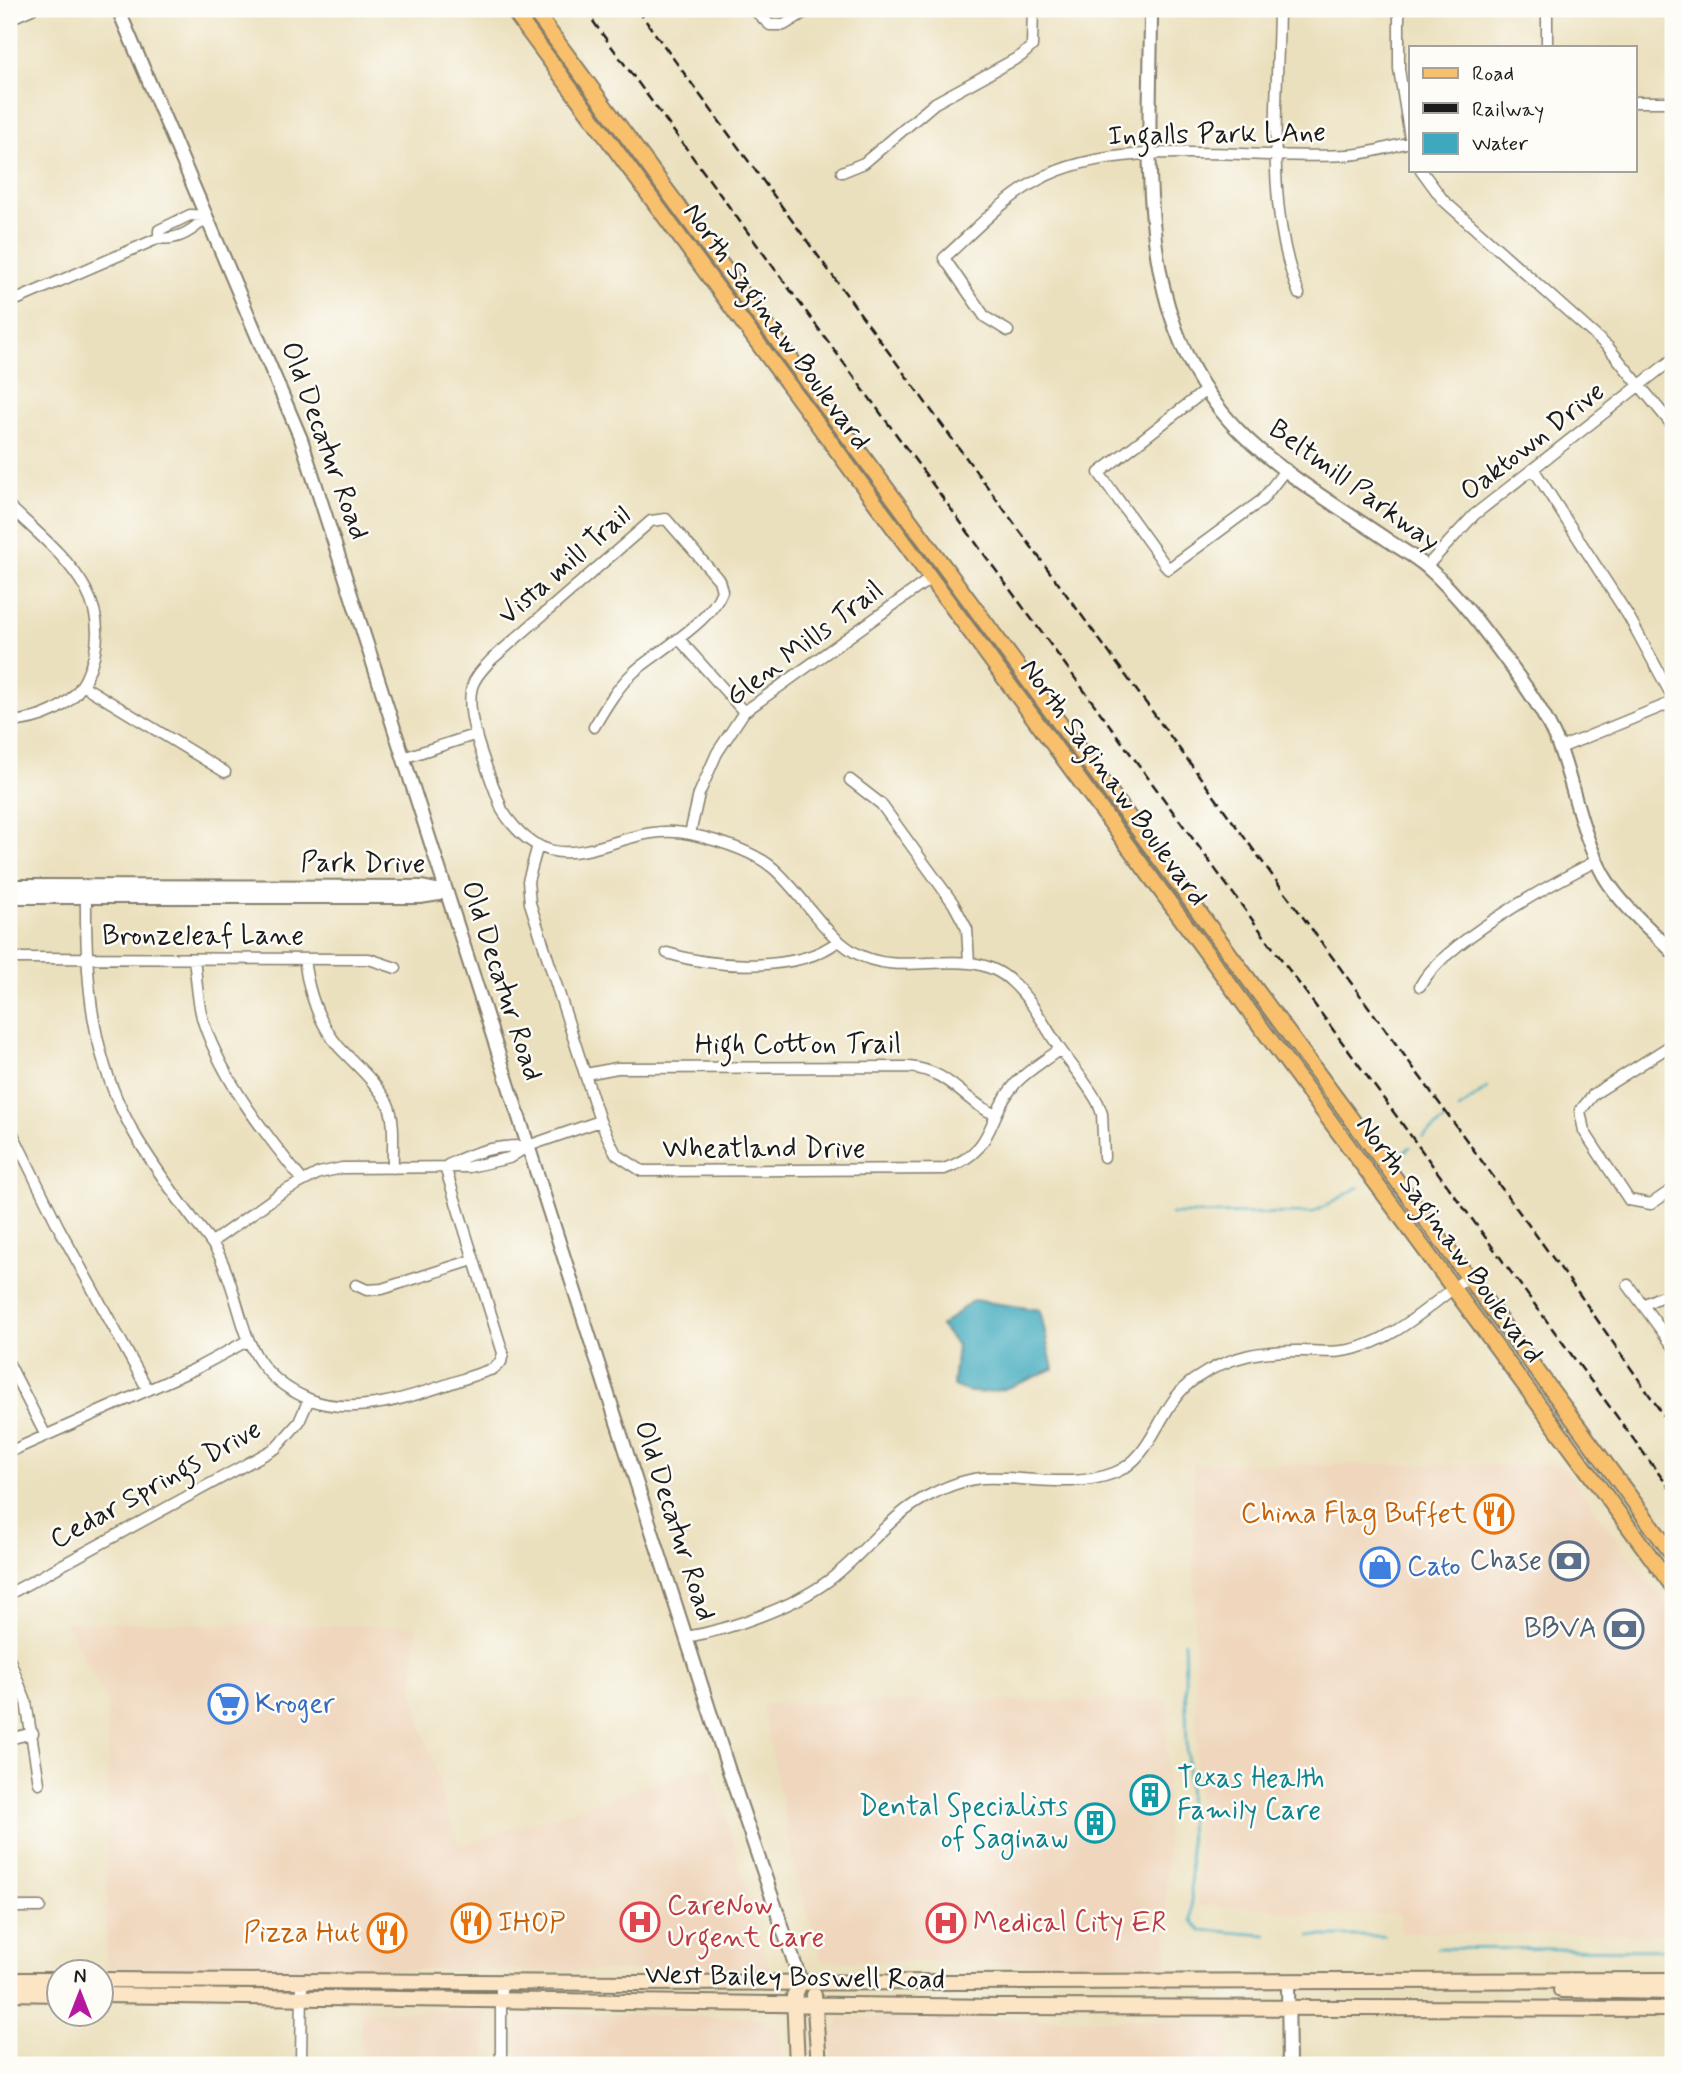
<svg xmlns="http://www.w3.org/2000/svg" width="1682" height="2074" font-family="Mynerve,sans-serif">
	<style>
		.built { fill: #efd6bc }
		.water { fill: #3ea9be; stroke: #2d626d; stroke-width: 2 }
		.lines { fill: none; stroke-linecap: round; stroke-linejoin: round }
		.stream { stroke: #3ea9be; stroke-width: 2.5 }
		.minor-casing { stroke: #847e6c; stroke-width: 13 }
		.tertiary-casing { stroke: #847e6c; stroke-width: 16 }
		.secondary-casing { stroke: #847e6c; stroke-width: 18 }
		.primary-casing { stroke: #847e6c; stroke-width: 18 }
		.minor { stroke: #fff; stroke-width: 10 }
		.tertiary { stroke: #fff; stroke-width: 12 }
		.secondary { stroke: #fce5c4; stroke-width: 14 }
		.primary { stroke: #f8bf6c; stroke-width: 14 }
		.rail { stroke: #1c1c1c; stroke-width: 2.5; stroke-dasharray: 10 5; stroke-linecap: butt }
		.labels { text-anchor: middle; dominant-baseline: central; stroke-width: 5; stroke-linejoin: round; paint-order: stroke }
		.street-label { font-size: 28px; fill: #1c1c1c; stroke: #fdfcf7 }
		.food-label { font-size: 28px; fill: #c56008; stroke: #fdfcf7; text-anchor: end }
		.service-label { font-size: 28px; fill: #4e5e75; stroke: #fdfcf7; text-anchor: end }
		.shop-label { font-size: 28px; fill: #366cbe; stroke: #fdfcf7; text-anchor: start }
		.culture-label { font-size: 28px; fill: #0d838f; stroke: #fdfcf7; text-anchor: start }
		.health-label { font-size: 28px; fill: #be3a42; stroke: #fdfcf7; text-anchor: start }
	</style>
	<rect width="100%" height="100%" fill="#fdfcf7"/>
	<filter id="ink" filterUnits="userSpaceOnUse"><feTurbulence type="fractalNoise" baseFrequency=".0143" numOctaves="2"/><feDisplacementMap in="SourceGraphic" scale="14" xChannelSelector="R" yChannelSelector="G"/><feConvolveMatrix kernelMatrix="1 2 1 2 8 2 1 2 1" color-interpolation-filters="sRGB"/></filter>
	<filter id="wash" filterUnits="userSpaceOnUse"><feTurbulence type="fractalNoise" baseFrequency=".00686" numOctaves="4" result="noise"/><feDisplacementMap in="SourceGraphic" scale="28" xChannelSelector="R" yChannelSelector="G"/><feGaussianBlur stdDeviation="1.57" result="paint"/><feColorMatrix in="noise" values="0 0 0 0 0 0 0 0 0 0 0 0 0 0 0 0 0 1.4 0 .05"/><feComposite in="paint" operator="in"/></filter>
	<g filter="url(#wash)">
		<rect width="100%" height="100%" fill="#ebe0bd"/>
		<path class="built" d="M1193 1464 1562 1465 1673 1615V1938L1666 1934 1401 1933 1400 1915H1297L1267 1908 1198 1906Z
			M65 1622 417 1626 413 1693 458 1846 711 1766 770 1972 106 1967 108 1703Z
			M1167 1700V1964L822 1961 796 1875 762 1704Z
			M361 2011H486L485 2065H361Z
			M519 2013 765 2018 780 2029 781 2065H518Z
			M841 2018 1227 2020V2065H832L831 2038Z"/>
		<path class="water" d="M973 1300 1040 1310 1053 1369C1025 1381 982 1405 953 1385L957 1345 941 1326Z"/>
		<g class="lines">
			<path class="stream" d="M1459 1109 1487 1088
				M1423 1137 1444 1121
				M1396 1157 1410 1147
				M1171 1214 1312 1213 1359 1187
				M1184 1641 1192 1921 1201 1930 1266 1935
				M1310 1936H1384
				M1437 1948 1673 1950"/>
		</g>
	</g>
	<g filter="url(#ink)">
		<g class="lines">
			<g class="minor-casing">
				<path id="minor" d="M753 9 770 25H784L810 9
					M1279 9C1278 100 1264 208 1299 294
					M1399 9V69L1411 144
					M1547 9V47
					M9 19 32 9
					M1635 102H1673
					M1421 170 1443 200 1608 347 1673 426
					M842 172 864 163 935 103 1021 56 1032 46 1033 9
					M159 238V230L190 215 207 216
					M9 303 159 238C178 241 194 230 207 216
					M1008 331 985 317 944 258C973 232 1003 199 1038 180 1118 135 1257 161 1348 155 1369 154 1389 147 1410 142
					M1206 390 1099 473 1168 569 1262 500 1286 469
					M1534 470 1629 617 1673 698
					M9 506C62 556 124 601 85 680 70 709 39 720 9 722
					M1426 567 1474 515 1673 359
					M679 639 744 712
					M82 685 225 772
					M594 727C605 708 618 686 635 671 660 650 711 622 722 591L719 580 666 519 651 521 491 660C484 668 475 676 472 687 463 718 492 779 502 810 559 899 619 817 690 834 716 840 753 851 773 868 802 893 821 932 854 952 889 973 931 959 969 963 984 964 1001 971 1012 982 1031 999 1044 1025 1058 1046 1071 1065 1087 1083 1098 1103L1102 1114 1104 1157
					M1560 748 1673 702
					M403 758 477 734
					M850 780 881 804 953 903 967 929 969 963
					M690 834 699 794 717 753 744 712 931 578
					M538 845 528 881 530 903 600 1121 616 1154 642 1171 944 1169C998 1150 984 1119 1016 1083 1028 1070 1046 1060 1060 1049
					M86 890C85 980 90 1061 138 1140 154 1166 174 1194 193 1219 202 1231 213 1242 220 1257 248 1315 237 1369 309 1399 362 1422 441 1385 493 1369L501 1362 503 1353 445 1167
					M667 953C714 968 799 973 838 941
					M9 958 369 959 396 968
					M194 959C197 980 197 1004 204 1024 224 1082 264 1132 302 1180
					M304 959C308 991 317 1021 339 1047 356 1065 376 1082 388 1104 396 1122 392 1149 393 1168
					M1420 986C1443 943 1551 884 1596 861
					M1673 1044 1594 1094 1580 1111 1584 1131 1629 1200 1651 1204 1673 1189
					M586 1074 617 1068 909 1067C951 1071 961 1100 996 1115
					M9 1126 59 1228 148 1390
					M448 1165C475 1151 498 1145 528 1146
					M212 1242 281 1193 319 1173 342 1168 469 1167 509 1158 528 1146 600 1121
					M356 1285 367 1290 382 1289 473 1260
					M1628 1285 1673 1346
					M1643 1305 1660 1297H1673
					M9 1364 45 1434
					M9 1452 195 1369 247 1341
					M9 1594 276 1448 299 1422 309 1399
					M686 1637C729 1630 793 1607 828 1581 865 1554 889 1514 932 1494 948 1486 965 1479 983 1478 1026 1476 1072 1489 1114 1473 1155 1458 1159 1402 1195 1379 1230 1355 1263 1350 1305 1351 1317 1351 1330 1353 1342 1351 1389 1346 1431 1304 1468 1277
					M9 1658 26 1702 39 1783
					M9 1739 33 1733
					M9 1907H40
					M501 1982V2065
					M301 2065 302 1982"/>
			</g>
			<g class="tertiary-casing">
				<path id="tertiary" d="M118 9 301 439 729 1771 801 1982
					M1151 9C1151 155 1129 326 1245 437 1287 477 1341 508 1389 541 1401 549 1415 557 1427 567 1460 596 1489 636 1515 672 1532 695 1551 724 1561 752 1575 792 1583 838 1604 876 1621 905 1649 928 1673 952
					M9 886 422 887 446 892
					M9 897H420L439 894
					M1288 1982 1289 2065"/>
			</g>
			<g class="secondary-casing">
				<path id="secondary" d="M9 1980H60
					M102 1980 633 1983 1673 1980
					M1561 1990 1673 1992
					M9 1993 60 1994
					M102 1995 998 2007 1673 2009
					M814 1995 819 2065
					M797 2065 794 1996 801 1982"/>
			</g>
			<g class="primary-casing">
				<path id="primary" d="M512 9 1673 1587
					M533 9 1673 1555"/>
			</g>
			<use href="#minor" class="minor"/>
			<use href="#tertiary" class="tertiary"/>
			<use href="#secondary" class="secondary"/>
			<use href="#primary" class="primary"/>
			<path class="rail" d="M584 9 1673 1493
				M637 9 1580 1295 1673 1429"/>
		</g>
	</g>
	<defs>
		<g id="restaurant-ring" transform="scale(2.0125)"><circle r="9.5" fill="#fdfcf7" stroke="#e8710a" stroke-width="1.5"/><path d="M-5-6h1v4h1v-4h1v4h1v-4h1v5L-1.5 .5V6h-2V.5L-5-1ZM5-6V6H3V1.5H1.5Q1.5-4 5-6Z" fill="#e8710a"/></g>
		<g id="bank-ring" transform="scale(2.0125)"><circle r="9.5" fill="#fdfcf7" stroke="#5c6f8a" stroke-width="1.5"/><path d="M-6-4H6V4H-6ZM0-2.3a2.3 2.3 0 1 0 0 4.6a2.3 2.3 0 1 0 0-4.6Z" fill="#5c6f8a"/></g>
		<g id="shop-ring" transform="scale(2.0125)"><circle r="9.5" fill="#fdfcf7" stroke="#3f7fe0" stroke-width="1.5"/><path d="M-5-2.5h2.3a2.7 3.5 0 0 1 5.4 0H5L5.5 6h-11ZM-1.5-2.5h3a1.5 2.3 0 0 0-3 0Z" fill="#3f7fe0"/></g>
		<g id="supermarket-ring" transform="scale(2.0125)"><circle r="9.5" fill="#fdfcf7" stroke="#3f7fe0" stroke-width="1.5"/><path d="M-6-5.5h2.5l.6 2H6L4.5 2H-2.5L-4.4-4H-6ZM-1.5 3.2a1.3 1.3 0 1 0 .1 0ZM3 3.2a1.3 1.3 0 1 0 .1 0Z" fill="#3f7fe0"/></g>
		<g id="building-ring" transform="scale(2.0125)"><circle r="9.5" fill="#fdfcf7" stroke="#0f9aa8" stroke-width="1.5"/><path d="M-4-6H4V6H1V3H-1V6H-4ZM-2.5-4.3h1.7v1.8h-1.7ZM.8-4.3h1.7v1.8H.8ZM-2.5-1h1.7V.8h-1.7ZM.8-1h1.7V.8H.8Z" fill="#0f9aa8"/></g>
		<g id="hospital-ring" transform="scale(2.0125)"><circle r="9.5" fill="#fdfcf7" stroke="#e0444e" stroke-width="1.5"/><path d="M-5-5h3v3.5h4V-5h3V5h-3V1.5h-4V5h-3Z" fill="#e0444e"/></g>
	</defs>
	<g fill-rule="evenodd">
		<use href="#restaurant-ring" x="1494" y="1514"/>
		<use href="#bank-ring" x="1569" y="1561"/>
		<use href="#shop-ring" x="1380" y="1567"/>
		<use href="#bank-ring" x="1624" y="1629"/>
		<use href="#supermarket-ring" x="228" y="1704"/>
		<use href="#building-ring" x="1150" y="1795"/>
		<use href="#building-ring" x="1095" y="1823"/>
		<use href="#hospital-ring" x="640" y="1922"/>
		<use href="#restaurant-ring" x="471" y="1923"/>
		<use href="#hospital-ring" x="946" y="1923"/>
		<use href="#restaurant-ring" x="387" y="1933"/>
	</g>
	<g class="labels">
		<g class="street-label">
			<text transform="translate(1217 135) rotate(-1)">Ingalls Park LAne</text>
			<text transform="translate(776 327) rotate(54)">North Saginaw Boulevard</text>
			<text transform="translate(324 441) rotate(70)">Old Decatur Road</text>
			<text transform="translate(1533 442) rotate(-38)">Oaktown Drive</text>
			<text transform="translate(1354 486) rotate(36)">Beltmill Parkway</text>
			<text transform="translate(565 566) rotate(-41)">Vista mill Trail</text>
			<text transform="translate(805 644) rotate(-37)">Glen Mills Trail</text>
			<text transform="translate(1113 783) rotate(54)">North Saginaw Boulevard</text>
			<text transform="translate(363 864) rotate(1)">Park Drive</text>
			<text x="203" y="936">Bronzeleaf Lane</text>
			<text transform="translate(501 981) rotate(72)">Old Decatur Road</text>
			<text x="798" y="1045">High Cotton Trail</text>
			<text x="764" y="1149">Wheatland Drive</text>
			<text transform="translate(1449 1240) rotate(54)">North Saginaw Boulevard</text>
			<text transform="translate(156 1485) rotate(-29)">Cedar Springs Drive</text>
			<text transform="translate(674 1521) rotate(72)">Old Decatur Road</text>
			<text transform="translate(795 1978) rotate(1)">West Bailey Boswell Road</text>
		</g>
		<g class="food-label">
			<text x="1467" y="1514">China Flag Buffet</text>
			<text x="498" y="1923" text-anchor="start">IHOP</text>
			<text x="360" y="1933">Pizza Hut</text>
		</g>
		<g class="service-label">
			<text x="1542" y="1561">Chase</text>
			<text x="1597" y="1629">BBVA</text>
		</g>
		<g class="shop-label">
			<text x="1407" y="1567">Cato</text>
			<text x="255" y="1704">Kroger</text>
		</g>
		<g class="culture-label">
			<text x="1177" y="1779">Texas Health<tspan x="1177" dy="32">Family Care</tspan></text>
			<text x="1068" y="1807" text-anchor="end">Dental Specialists<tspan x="1068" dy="32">of Saginaw</tspan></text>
		</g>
		<g class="health-label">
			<text x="667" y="1906">CareNow<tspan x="667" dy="32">Urgent Care</tspan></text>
			<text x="973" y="1923">Medical City ER</text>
		</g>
	</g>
	<rect width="1682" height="2074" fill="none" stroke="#fdfcf7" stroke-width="35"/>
	<rect x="1409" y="46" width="228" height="126" fill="#fdfcf7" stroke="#a3a29f" stroke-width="2"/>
	<rect x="1423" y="68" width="35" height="10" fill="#f8bf6c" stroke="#a3a29f" stroke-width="2"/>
	<text x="1472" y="80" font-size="21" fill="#1c1c1c">Road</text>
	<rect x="1423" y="103" width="35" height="10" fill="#1c1c1c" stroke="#a3a29f" stroke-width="2"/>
	<text x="1472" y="116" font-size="21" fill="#1c1c1c">Railway</text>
	<rect x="1423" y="133" width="35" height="21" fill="#3ea9be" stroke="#a3a29f" stroke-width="2"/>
	<text x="1472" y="150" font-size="21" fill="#1c1c1c">Water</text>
	<g transform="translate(80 1993)"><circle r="33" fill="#fdfcf7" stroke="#a3a29f" stroke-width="2"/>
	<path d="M0-5L12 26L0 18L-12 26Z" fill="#b5179e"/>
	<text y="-10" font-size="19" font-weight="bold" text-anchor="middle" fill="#1c1c1c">N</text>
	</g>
</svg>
